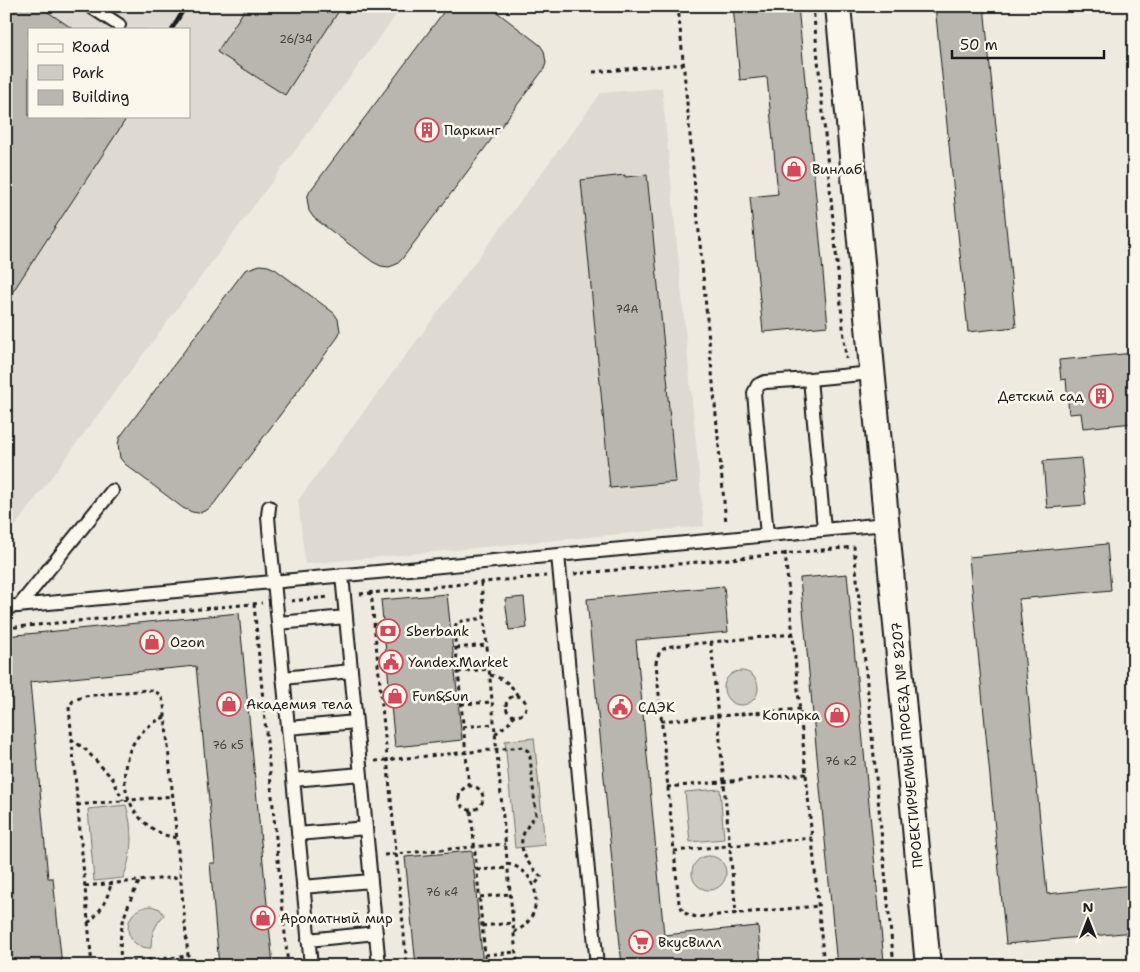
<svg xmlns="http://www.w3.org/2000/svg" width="1140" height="972" font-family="'Shantell Sans',sans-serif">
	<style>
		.built { fill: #dedad1; fill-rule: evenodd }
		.green { fill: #ceccc2; stroke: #75746f }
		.building { fill: #b9b6af; stroke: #1c1c1c }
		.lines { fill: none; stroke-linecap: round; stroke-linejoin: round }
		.lane-casing { stroke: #1c1c1c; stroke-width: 16 }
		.street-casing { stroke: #1c1c1c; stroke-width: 28 }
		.path { stroke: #1c1c1c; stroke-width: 3; stroke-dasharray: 4 4; stroke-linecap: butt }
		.lane { stroke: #fbf7ec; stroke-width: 12 }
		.street { stroke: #fbf7ec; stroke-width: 24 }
		.rail { stroke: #1c1c1c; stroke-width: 4 }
		.labels { text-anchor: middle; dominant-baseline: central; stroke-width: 5; stroke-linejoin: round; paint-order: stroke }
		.number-label { font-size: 11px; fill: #434241 }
		.poi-label { font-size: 14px; fill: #1c1c1c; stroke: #fbf7ec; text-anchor: start }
		.street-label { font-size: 14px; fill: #1c1c1c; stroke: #fbf7ec }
	</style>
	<rect width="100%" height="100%" fill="#eeeadf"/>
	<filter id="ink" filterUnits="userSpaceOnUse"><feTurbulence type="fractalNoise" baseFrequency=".02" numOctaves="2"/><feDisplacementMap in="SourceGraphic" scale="10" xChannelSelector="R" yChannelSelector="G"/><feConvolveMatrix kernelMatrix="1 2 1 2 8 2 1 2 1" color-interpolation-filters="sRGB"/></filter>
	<g filter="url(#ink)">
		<path class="built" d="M6 6H403L6 538ZM29 29H189V116H29Z
			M662 88 704 526 305 564 298 500 601 93Z"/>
		<path class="green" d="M724 688a17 17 0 1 1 34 0a17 17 0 1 1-34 0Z
			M534 738 545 845 515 848 505 741Z
			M720 789 724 839 690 842 685 792Z
			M126 805C133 828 133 855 123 878L94 881 88 809Z
			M692 873a17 17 0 1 1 34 0a17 17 0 1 1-34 0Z
			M151 906 160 909 164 915C155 925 151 934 151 948 121 949 120 908 151 906Z"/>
		<path class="building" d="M6 6H39L73 29H29V116H128L6 302Z
			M247 6H342L285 95 217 52Z
			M448 6H489L540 45 544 51 546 63 544 69 402 259 397 264 389 267 381 266 373 262 314 218 309 211 307 198 310 191Z
			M733 6H798L828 326 763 332 750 197 778 194 767 77 740 80Z
			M935 6H984L1016 327 968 332Z
			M625 175V177L647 175 668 387H667L676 482 610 488 581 180Z
			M260 265 268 266 275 269 334 313 338 319 340 331 338 337 213 505 207 510 199 513 192 512 183 508 125 464 120 458 118 444 120 437 245 270Z
			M1134 353V423L1083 428 1081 413 1069 414 1066 379 1061 380 1059 360Z
			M1081 458 1086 505 1047 508 1043 461Z
			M1107 544 1111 590 1019 599 1047 894 1134 885V932L1006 944 969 557Z
			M847 574 884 961 837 966 800 578Z
			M724 586 728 632 636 640 664 935 758 926 761 966H622L587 599Z
			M447 594 462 740 395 747 381 600Z
			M524 597 527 628 509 630 505 599Z
			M239 613 273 966H219L210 863H215L196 666 30 682 48 878H53L62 966H11L6 921V636Z
			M472 851 483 966H416L405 857Z"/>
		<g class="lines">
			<g class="lane-casing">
				<path id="lane" d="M90 6 119 25
					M810 379 872 373
					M269 507 268 516 269 529 311 966
					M767 535 754 393 758 385 765 382 810 379 824 529
					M558 555 597 966
					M342 575 379 966
					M19 606 112 491
					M6 607 886 524
					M278 623 346 617
					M283 678 351 671
					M288 728 356 722
					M293 780 361 774
					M298 834 366 828
					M303 887 371 881
					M308 940 376 933"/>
			</g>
			<g class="street-casing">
				<path id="street" d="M838 6 928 966"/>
			</g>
			<path class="path" d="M678 6 726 523
				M813 6 846 359
				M593 72 684 64
				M785 552 824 966
				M574 574 854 547 894 966
				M481 583 517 966
				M371 591 407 966
				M360 594 546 576
				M291 601 329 597
				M254 604 288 966
				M6 628 262 603
				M793 634 672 646C662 648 658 652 656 663L679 903 684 913 696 917 819 906
				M711 642 736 914
				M456 648 487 645
				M458 672 489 669
				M490 675C503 678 512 684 518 697
				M506 706a10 10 0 1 1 20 0a10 10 0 1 1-20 0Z
				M461 704 492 702
				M165 717C106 740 113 827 177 838
				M661 721 800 709
				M463 727 494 724
				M495 734 509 723 514 716
				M71 739 86 750 113 779 123 801
				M375 761 523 747 528 751 530 757 536 815C521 833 516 844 530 865 533 869 537 872 541 877L534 886
				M469 786 454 629 457 622 484 618
				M459 798a12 12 0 1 1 24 0a12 12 0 1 1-24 0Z
				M667 787 806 774
				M77 805 173 796
				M471 811 486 966
				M674 851 812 838
				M384 855 505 844
				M507 864C542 870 546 919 514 932
				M477 870 508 868
				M85 886 180 877
				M480 897 510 894
				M88 923C101 912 107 900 111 884
				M482 926 513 923
				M485 955 516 952
				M121 963C118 928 124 912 139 882
				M92 966 69 707 73 701 84 696 148 690C158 691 162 695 164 705L189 966
				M92 966 188 956"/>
			<use href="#lane" class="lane"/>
			<use href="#street" class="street"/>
			<path class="rail" d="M172 29 186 6"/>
		</g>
	</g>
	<defs>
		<g id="building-ring" transform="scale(1.25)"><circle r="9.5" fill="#fbf7ec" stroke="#d1495b" stroke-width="1.5"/><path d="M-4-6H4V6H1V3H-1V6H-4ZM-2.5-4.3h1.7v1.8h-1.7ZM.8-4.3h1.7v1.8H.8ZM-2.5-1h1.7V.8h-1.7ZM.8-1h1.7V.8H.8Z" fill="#d1495b"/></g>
		<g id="shop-ring" transform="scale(1.25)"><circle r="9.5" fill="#fbf7ec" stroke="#d1495b" stroke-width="1.5"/><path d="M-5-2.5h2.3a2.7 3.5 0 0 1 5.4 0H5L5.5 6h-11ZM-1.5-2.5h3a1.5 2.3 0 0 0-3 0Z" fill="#d1495b"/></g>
		<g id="bank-ring" transform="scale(1.25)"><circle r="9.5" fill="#fbf7ec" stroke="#d1495b" stroke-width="1.5"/><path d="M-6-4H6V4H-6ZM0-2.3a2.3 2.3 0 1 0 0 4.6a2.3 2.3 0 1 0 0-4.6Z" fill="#d1495b"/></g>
		<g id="civic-ring" transform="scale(1.25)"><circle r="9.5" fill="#fbf7ec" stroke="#d1495b" stroke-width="1.5"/><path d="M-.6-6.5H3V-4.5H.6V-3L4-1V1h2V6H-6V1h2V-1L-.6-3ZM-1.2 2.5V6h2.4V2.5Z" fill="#d1495b"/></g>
		<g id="supermarket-ring" transform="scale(1.25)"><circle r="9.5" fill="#fbf7ec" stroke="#d1495b" stroke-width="1.5"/><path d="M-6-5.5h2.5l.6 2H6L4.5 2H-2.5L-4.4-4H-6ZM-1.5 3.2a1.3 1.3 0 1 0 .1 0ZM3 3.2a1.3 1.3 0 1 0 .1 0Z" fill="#d1495b"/></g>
	</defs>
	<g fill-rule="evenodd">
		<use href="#building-ring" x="427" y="130"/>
		<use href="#shop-ring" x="794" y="169"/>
		<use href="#building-ring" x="1101" y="396"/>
		<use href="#bank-ring" x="388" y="631"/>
		<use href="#shop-ring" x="152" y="642"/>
		<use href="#civic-ring" x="391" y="662"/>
		<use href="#shop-ring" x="395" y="696"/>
		<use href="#shop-ring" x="229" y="704"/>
		<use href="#civic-ring" x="620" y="707"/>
		<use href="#shop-ring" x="837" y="715"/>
		<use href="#shop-ring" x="263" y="918"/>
		<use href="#supermarket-ring" x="641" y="942"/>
	</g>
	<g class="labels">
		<g class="number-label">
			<text x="296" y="39">26/34</text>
			<text x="627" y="309">74А</text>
			<text x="228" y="745">76 к5</text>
			<text x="841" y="761">76 к2</text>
			<text x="442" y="892">76 к4</text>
		</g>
		<g class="poi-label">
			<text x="444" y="130">Паркинг</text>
			<text x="812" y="169">Винлаб</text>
			<text x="1084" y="396" text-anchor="end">Детский сад</text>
			<text x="406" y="631">Sberbank</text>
			<text x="170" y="642">Ozon</text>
			<text x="408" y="662">Yandex.Market</text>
			<text x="412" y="696">Fun&amp;Sun</text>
			<text x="246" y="704">Академия тела</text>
			<text x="638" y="707">СДЭК</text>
			<text x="820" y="715" text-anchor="end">Копирка</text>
			<text x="280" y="918">Ароматный мир</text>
			<text x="658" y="942">ВкусВилл</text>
		</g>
		<g class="street-label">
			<text transform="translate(907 745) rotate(-95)">ПРОЕКТИРУЕМЫЙ ПРОЕЗД № 8207</text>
		</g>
	</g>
	<rect width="1140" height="972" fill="none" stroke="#fbf7ec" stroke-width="25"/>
	<rect x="12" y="12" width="1115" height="947" fill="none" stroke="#1c1c1c" stroke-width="2" filter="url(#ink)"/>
	<rect x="28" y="28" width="162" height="90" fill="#fbf7ec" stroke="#a29f99"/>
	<rect x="38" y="44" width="25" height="8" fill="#fbf7ec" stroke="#a29f99"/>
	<text x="72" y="52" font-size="15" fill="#1c1c1c">Road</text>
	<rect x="38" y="65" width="25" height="15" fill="#ceccc2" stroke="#a29f99"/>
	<text x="72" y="78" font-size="15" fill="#1c1c1c">Park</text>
	<rect x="38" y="90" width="25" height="15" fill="#b9b6af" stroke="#a29f99"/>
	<text x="72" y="102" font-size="15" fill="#1c1c1c">Building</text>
	<g transform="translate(1088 920)" stroke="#fbf7ec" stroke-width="4" paint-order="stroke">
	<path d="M0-4L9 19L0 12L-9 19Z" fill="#1c1c1c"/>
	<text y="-8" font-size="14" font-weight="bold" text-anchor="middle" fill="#1c1c1c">N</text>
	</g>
	<path d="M952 50v8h152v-8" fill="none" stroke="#1c1c1c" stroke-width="2.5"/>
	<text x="960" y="50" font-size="15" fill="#1c1c1c" stroke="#fbf7ec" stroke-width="4" paint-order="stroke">50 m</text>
</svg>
